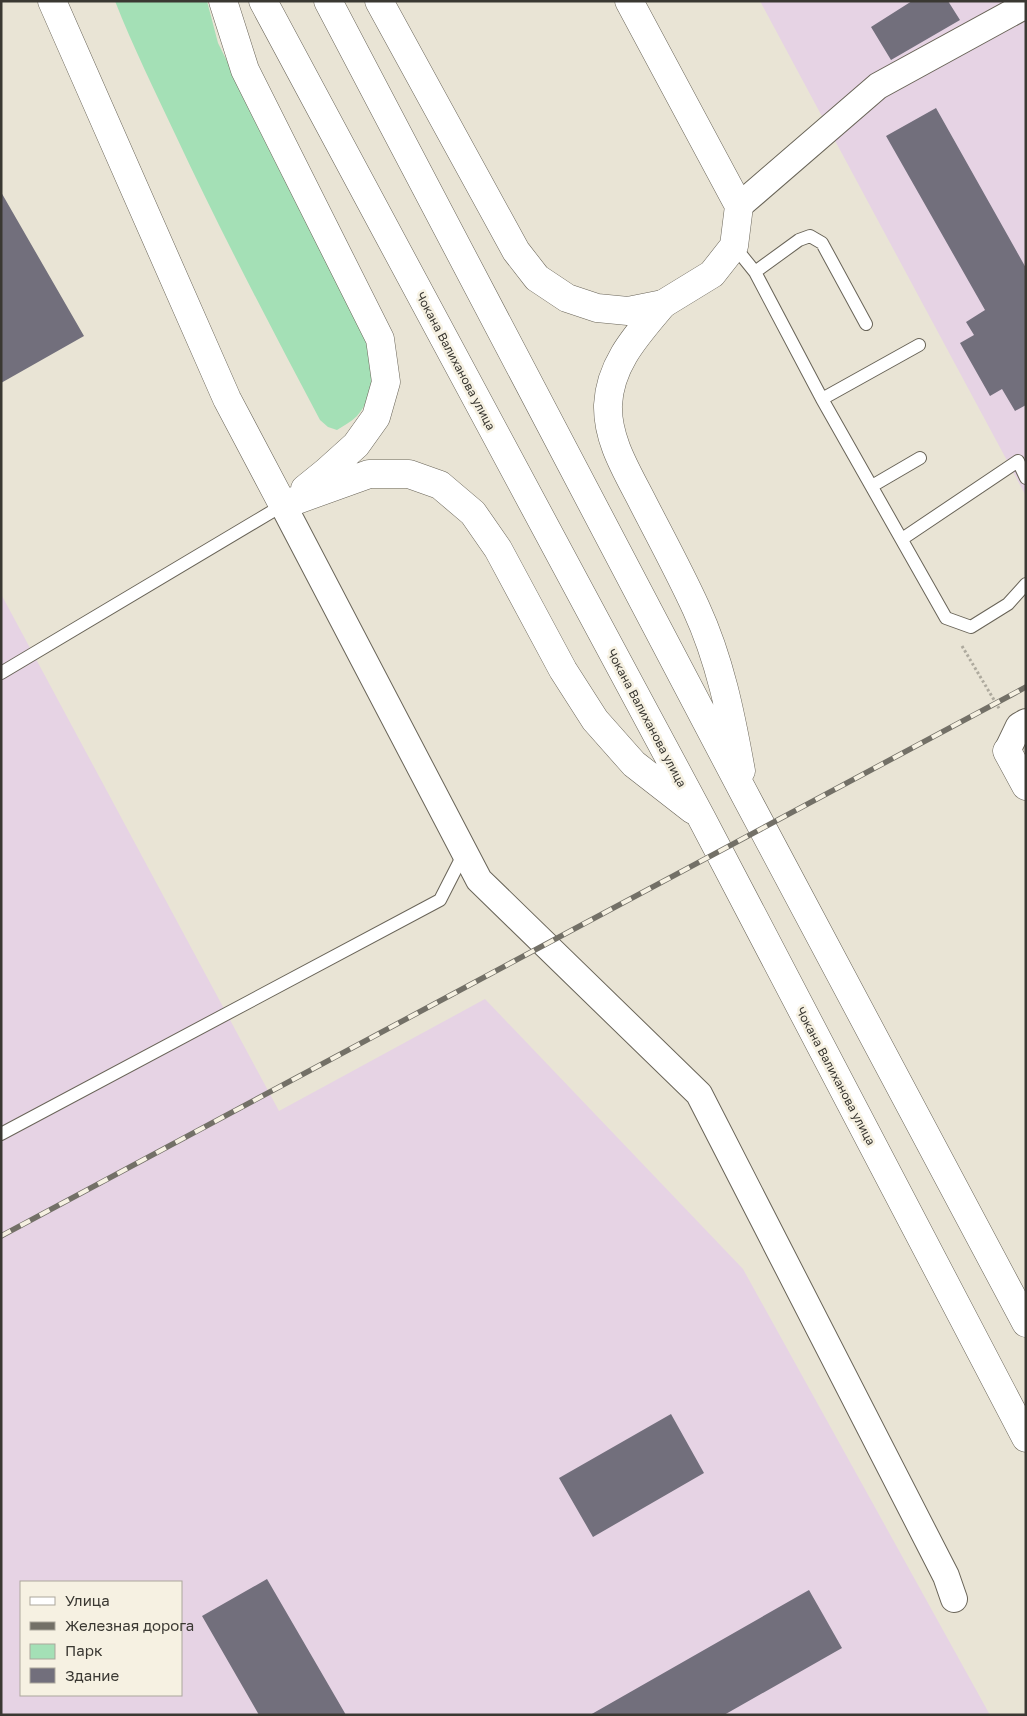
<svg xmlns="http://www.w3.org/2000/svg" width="1027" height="1716" font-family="'Golos Text',sans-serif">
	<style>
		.industrial { fill: #e6d3e4; fill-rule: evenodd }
		.green { fill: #a4e0b6 }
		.building { fill: #726f7c }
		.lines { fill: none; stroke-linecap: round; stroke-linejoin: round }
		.service-casing { stroke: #696458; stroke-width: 14 }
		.minor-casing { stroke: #696458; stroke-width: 28 }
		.tertiary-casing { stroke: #696458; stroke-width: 29 }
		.primary-casing { stroke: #696458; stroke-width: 29 }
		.path { stroke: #aeaa9e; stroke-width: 3; stroke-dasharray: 2.5 2.5; stroke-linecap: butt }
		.service { stroke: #fff; stroke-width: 12 }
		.minor { stroke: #fff; stroke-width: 26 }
		.tertiary { stroke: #fff; stroke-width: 28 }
		.primary { stroke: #fff; stroke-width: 28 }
		.rail-casing { stroke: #737067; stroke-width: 5.5 }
		.rail { stroke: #f6f1e2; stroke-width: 4; stroke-dasharray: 11; stroke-linecap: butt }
		.labels { text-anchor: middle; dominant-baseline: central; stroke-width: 5; stroke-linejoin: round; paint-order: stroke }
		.street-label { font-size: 12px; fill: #3a3832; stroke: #f6f1e2 }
	</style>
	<rect width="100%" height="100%" fill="#e9e4d5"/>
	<path class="industrial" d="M760 1H1026V496Z
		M1 594 279 1111 485 999 743 1269 990 1715H1ZM21 1582H181V1695H21Z"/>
	<path class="green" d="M115 1H207L218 43 367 341C372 368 377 394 357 416 351 422 343 426 337 430L328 427 320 420C270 326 221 232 176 136 155 91 133 47 115 1Z"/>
	<path class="building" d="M912 1H948L960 20 891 60 871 27Z
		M936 108 1026 268V405L1015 411 1002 389 990 396 960 343 974 335 966 322 985 310 886 136Z
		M1 192 84 336 1 383Z
		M671 1414 704 1473 593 1537 559 1478Z
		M267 1579 346 1715H259L202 1616Z
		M809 1590 842 1648 724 1715H590Z"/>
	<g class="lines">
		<g class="service-casing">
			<path id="service" d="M734 246 755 272 822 399 946 618 971 627 1008 604 1026 584
				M755 272 799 240 810 236 822 243 866 324
				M822 399 919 345
				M872 486 920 458
				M902 539 1018 461 1026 478
				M1 673 283 505
				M1 1134 440 900 464 853"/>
		</g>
		<g class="minor-casing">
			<path id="minor" d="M739 206 878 86 1026 5
				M283 505 479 880 699 1094 946 1576 954 1599
				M1007 751 1019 726 1026 722"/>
		</g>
		<g class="tertiary-casing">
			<path id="tertiary" d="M52 1 227 399 283 505
				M629 1 739 206 734 246 712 274 663 304
				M1007 751 1026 786"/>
		</g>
		<g class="primary-casing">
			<path id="primary" d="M223 1 245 70 380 339 386 382 376 417 356 445 326 472 305 489
				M263 1 701 817 1026 1438
				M328 1 745 795 1026 1323
				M379 1 516 251 537 278 567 298 597 308 628 311 663 304
				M663 304C638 334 610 363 608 405 607 441 628 473 643 503 661 538 680 573 696 608 720 660 731 715 741 771
				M283 505 369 474H409L440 485 473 513 498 549 563 670 595 720 634 764 693 810"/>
		</g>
		<path class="path" d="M962 646 1000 710"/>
		<use href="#service" class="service"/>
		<use href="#minor" class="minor"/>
		<use href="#tertiary" class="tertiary"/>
		<use href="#primary" class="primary"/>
		<g class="rail-casing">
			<path id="rail" d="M1 1236 1026 687"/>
		</g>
		<use href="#rail" class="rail"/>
	</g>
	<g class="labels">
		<g class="street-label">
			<text transform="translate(456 361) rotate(62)">Чокана Валиханова улица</text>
			<text transform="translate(647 718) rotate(62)">Чокана Валиханова улица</text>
			<text transform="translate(836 1076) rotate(62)">Чокана Валиханова улица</text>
		</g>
	</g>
	<rect width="1027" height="1716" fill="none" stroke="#3a3832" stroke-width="5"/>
	<rect x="20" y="1581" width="162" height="115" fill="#f6f1e2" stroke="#aba79c"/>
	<rect x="30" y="1597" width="25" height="8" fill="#ffffff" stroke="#aba79c"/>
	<text x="65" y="1606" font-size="15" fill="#3a3832">Улица</text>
	<rect x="30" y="1622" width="25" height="8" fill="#737067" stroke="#aba79c"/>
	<text x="65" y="1631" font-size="15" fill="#3a3832">Железная дорога</text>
	<rect x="30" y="1644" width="25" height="15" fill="#a4e0b6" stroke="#aba79c"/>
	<text x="65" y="1656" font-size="15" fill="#3a3832">Парк</text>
	<rect x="30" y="1668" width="25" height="15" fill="#726f7c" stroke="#aba79c"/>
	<text x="65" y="1681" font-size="15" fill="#3a3832">Здание</text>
</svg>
